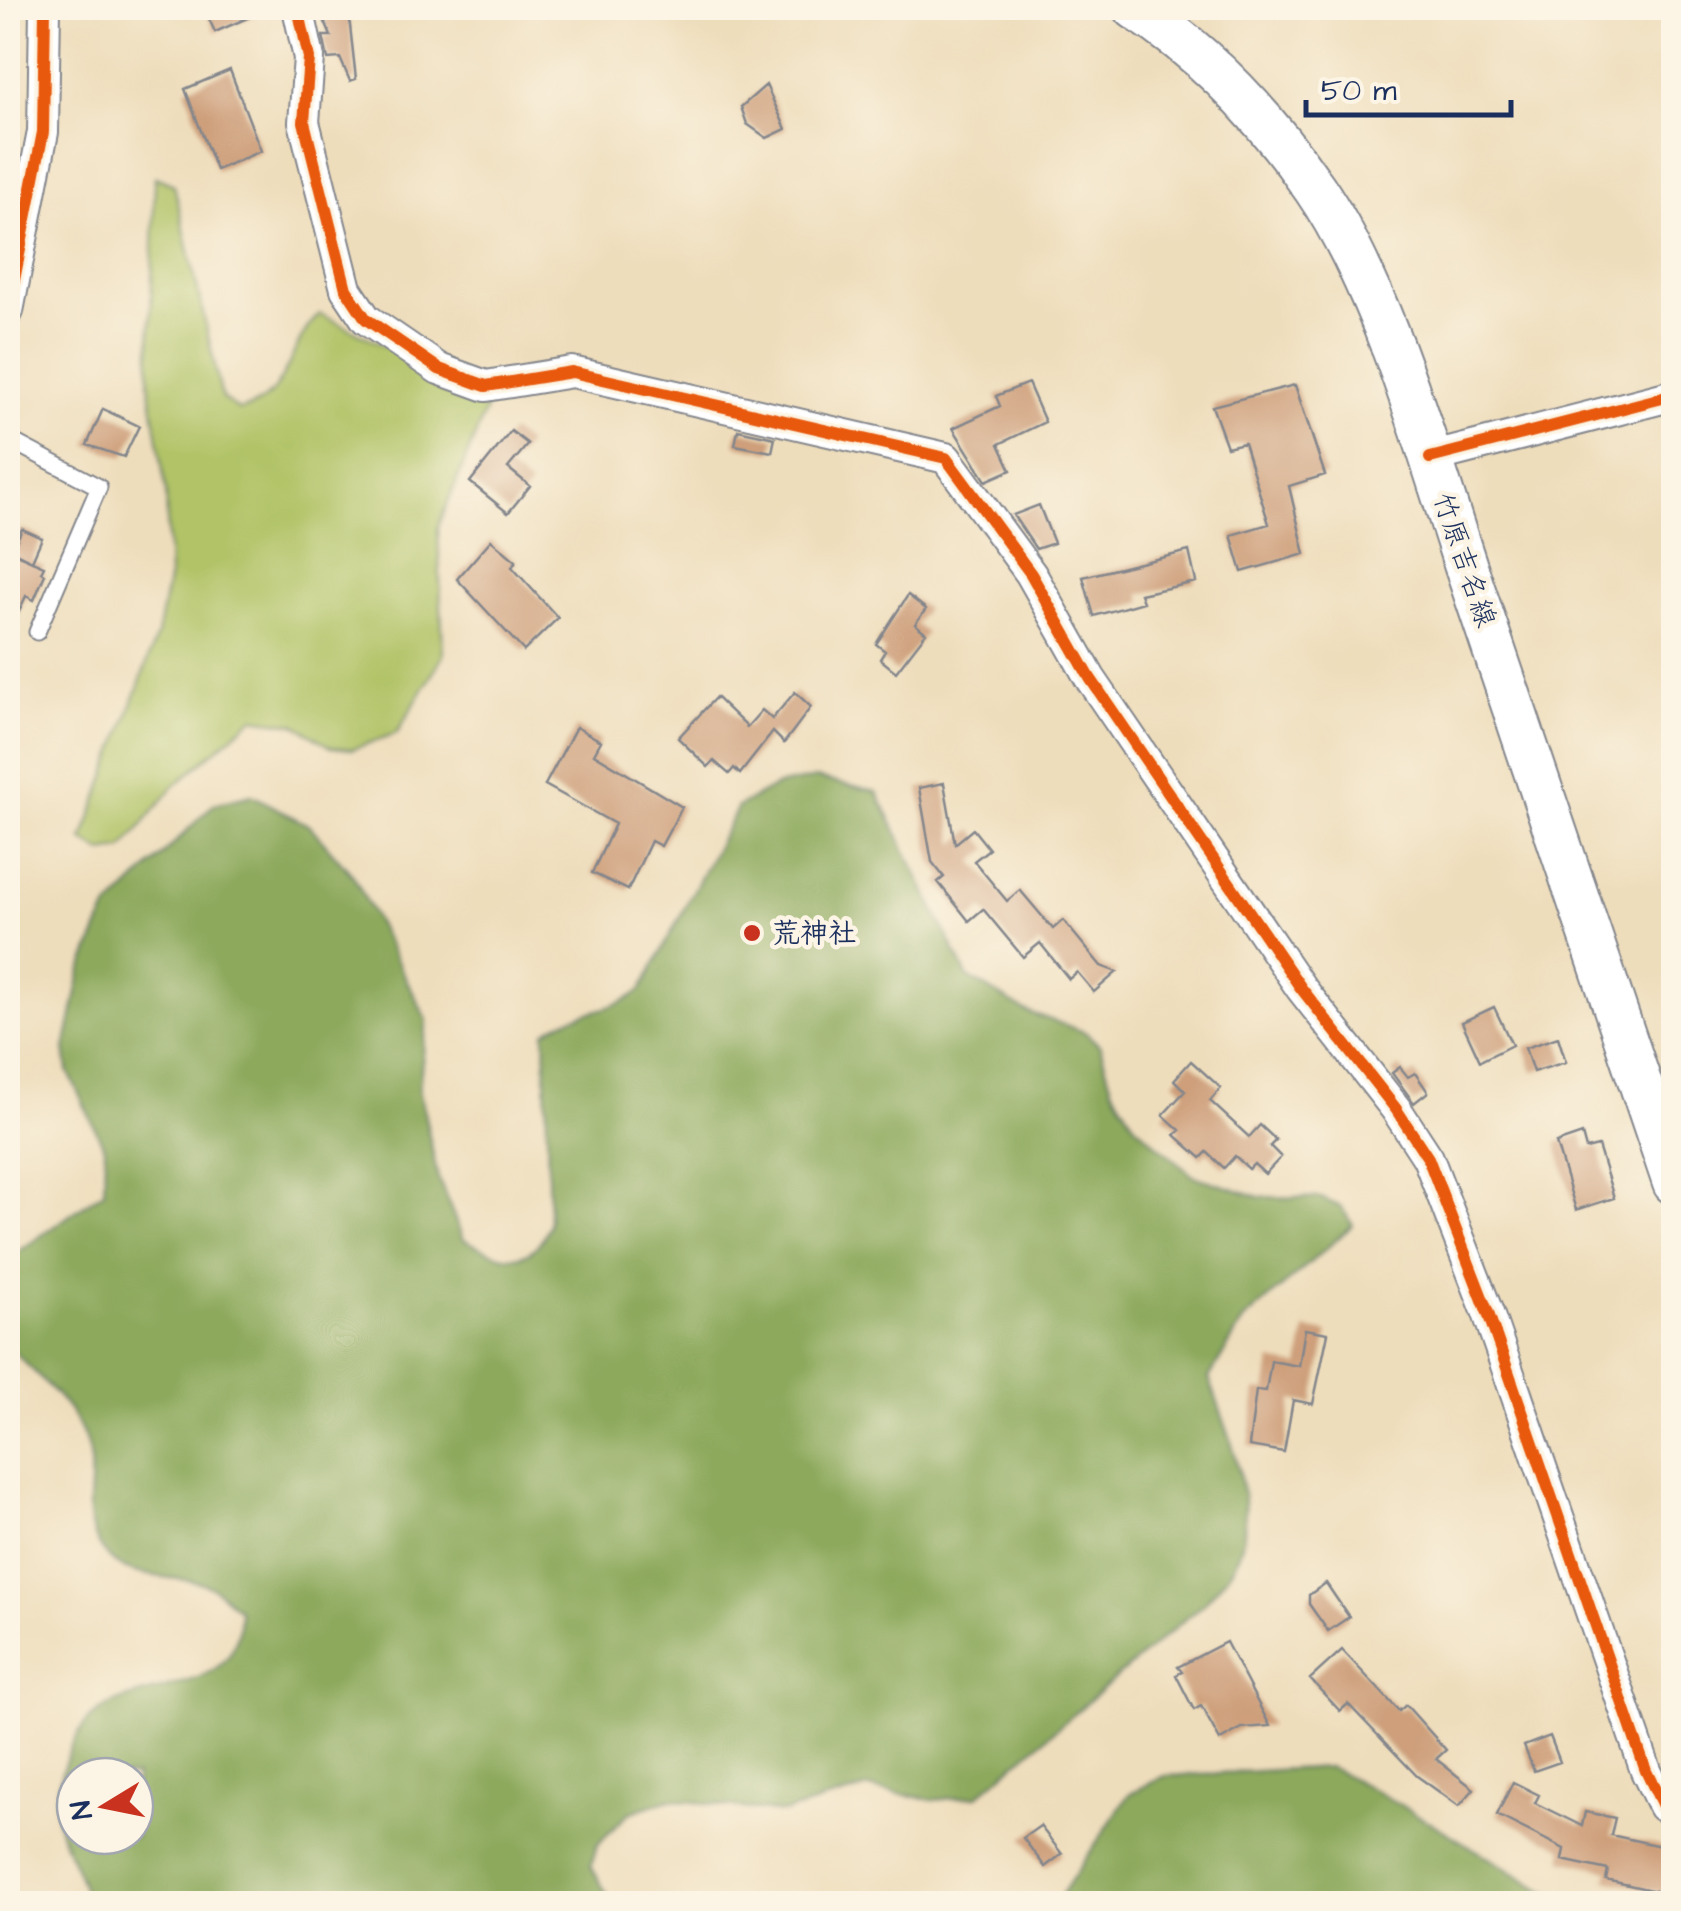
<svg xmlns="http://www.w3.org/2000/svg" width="1681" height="1911" font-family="'Architects Daughter','Klee One',sans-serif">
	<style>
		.green { fill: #b1c366; stroke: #667962; stroke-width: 2.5 }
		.forest { fill: #8ca95b; stroke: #546c5c; stroke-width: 2.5; fill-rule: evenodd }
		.building { fill: #ce9f7a }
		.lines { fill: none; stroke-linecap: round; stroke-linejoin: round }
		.lane-casing { stroke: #84868c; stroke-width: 19 }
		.street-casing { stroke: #84868c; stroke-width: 34 }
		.secondary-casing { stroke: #84868c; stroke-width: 46 }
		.lane { stroke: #fff; stroke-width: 15 }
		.street { stroke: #fff; stroke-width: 30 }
		.secondary { stroke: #fff; stroke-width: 42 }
		.cycleway-casing { stroke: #fcf5e5; stroke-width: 19 }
		.cycleway { stroke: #e8590c; stroke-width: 12 }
		.poi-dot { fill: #c8321e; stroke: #fcf5e5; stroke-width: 4 }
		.labels { text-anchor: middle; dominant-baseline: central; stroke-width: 9; stroke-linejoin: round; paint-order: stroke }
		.street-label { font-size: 28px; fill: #1b2f5e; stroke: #fcf5e5 }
		.poi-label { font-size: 28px; font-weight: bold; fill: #1b2f5e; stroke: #fcf5e5; text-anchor: start }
	</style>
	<rect width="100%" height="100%" fill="#fcf5e5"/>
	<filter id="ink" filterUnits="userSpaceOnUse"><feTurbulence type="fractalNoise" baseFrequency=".01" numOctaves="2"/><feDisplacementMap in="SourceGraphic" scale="20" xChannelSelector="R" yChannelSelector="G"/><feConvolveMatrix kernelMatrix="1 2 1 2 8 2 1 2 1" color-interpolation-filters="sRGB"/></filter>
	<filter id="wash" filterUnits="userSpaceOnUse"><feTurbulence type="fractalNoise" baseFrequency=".0048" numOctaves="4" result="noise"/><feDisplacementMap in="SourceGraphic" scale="40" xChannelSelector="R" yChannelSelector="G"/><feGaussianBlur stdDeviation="2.25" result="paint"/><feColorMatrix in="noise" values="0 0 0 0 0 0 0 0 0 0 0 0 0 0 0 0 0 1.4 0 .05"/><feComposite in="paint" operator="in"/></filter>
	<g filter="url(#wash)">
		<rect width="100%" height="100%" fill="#edb"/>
		<path class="green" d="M155 177 174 185 222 398 239 410C290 402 286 344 320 314L416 361 486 409 438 527 443 656 397 733 353 749 331 747 295 724 253 718 173 787 123 849 102 852 83 840 157 635 169 575 166 490 149 384Z"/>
		<path class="forest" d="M816 778 877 792 967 976 1025 1011 1085 1032 1100 1046 1112 1088 1135 1125 1193 1176 1260 1197 1321 1198 1341 1207 1353 1225 1243 1321 1209 1378C1227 1430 1263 1513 1234 1565 1227 1578 1215 1590 1205 1602L977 1796 933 1800 868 1788 783 1813 670 1799 629 1813 597 1845 591 1866 612 1903H86C82 1868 53 1837 56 1801 58 1777 71 1740 87 1722 131 1673 246 1705 239 1610 228 1601 215 1586 202 1583 170 1574 124 1582 103 1550 77 1514 96 1492 89 1455 82 1410 37 1376 8 1346V1259L104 1191 105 1149 68 1071 65 1049 81 972 106 911 214 804 252 795 310 826 354 877 427 1020 419 1088 438 1178 463 1239C500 1257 530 1273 549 1225L545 1032C574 1009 613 1014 641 990L738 807 776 786ZM75 1776H135V1836H75Z
			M1329 1767C1411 1807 1486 1858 1565 1903H1056L1129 1794 1165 1776Z"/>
		<g id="blocks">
			<path class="building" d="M204 8H271L215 32Z
				M319 8H348L356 79 350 81 340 58 328 59 323 36H331Z
				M230 70 261 151 216 170 185 89Z
				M766 85 786 129 767 138 747 124 741 107Z
				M1028 383 1045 422 999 444 1011 470 986 481 953 428 1000 406 996 396Z
				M1295 385 1325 475 1289 486 1305 554 1242 572 1231 535 1269 524 1244 443 1227 447 1212 406Z
				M103 409 139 426 124 457 87 445Z
				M738 430 775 438 772 452 735 445Z
				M511 431 528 444 508 468 530 486 508 513 470 482Z
				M1039 505 1054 543 1036 549 1013 515Z
				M22 529 42 538 32 561 12 551Z
				M491 540 516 561 512 567 558 618 524 651 457 579Z
				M1189 551 1196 582 1140 594 1143 602 1094 616 1083 577Z
				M14 553 44 566 41 572 45 574 34 600 26 596 8 635V568Z
				M908 595 926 609 915 624 926 633 896 672 880 659 885 651 876 644Z
				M795 692 811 707 784 743 773 732 740 774 734 768 729 774 714 761 708 767 678 738 716 697 747 727 762 710 772 719Z
				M576 727 601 741 594 754 682 807 661 846 651 841 628 890 592 873 615 824 545 785Z
				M944 783 955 844 973 829 989 849 974 861 1007 901 1020 890 1053 929 1063 920 1101 966 1117 972 1094 992 1077 972 1069 979 1040 943 1023 957 983 909 969 921 938 882 944 877 932 862 919 788Z
				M1494 1007 1512 1045 1480 1061 1462 1022Z
				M1558 1037 1566 1062 1533 1072 1525 1048Z
				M1191 1061 1221 1088 1210 1101 1249 1137 1260 1125 1276 1140 1270 1146 1281 1157 1265 1174 1254 1164 1249 1169 1235 1156 1224 1168 1207 1152 1201 1158 1175 1135 1180 1130 1163 1115 1185 1091 1174 1080Z
				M1400 1067 1408 1077 1415 1073 1428 1092 1414 1103 1392 1073Z
				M1582 1134 1586 1149 1598 1146 1614 1198 1576 1210 1556 1143Z
				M1305 1329 1328 1333 1313 1404 1293 1400 1284 1452 1249 1446 1256 1390 1266 1391 1271 1361 1299 1366Z
				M1326 1583 1349 1617 1328 1631 1309 1604V1595Z
				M1226 1642 1270 1726 1242 1728 1220 1740 1201 1706 1194 1710 1176 1675 1182 1672 1178 1667Z
				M1342 1650 1399 1711 1406 1705 1446 1750 1436 1759 1474 1789 1459 1806 1417 1776 1348 1704 1340 1711 1310 1679Z
				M1550 1736 1560 1762 1534 1771 1524 1746Z
				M1513 1782 1539 1795 1535 1803 1582 1826 1585 1812 1615 1818 1611 1835 1674 1849V1895L1606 1880 1608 1870 1562 1860 1564 1849 1497 1815Z
				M1040 1826 1062 1854 1045 1867 1023 1838Z"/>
		</g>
	</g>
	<g filter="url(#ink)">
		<use href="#blocks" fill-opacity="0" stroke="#84868c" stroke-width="2.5"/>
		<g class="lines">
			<g class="lane-casing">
				<path id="lane" d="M8 439 99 487 37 632"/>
			</g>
			<g class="street-casing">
				<path id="street" d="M298 8 309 58 304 122 346 289 366 319 439 369 486 386 572 372 946 458 1031 574 1090 678 1301 988 1396 1109 1428 1158 1488 1313 1646 1771 1663 1806 1674 1807
					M8 311 43 132 45 8
					M1430 458 1674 395"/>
			</g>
			<g class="secondary-casing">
				<path id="secondary" d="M1135 8C1207 54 1267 119 1315 189 1383 288 1428 452 1466 567 1535 772 1605 977 1674 1183"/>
			</g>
			<use href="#lane" class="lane"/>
			<use href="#street" class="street"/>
			<use href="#secondary" class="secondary"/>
			<g class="cycleway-casing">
				<path id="cycleway" d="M298 8 309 58 304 122 346 289 366 319 439 369 486 386 572 372 946 458 1031 574 1090 678 1301 988 1396 1109 1428 1158 1488 1313 1646 1771 1663 1806 1674 1807
					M8 311 43 132 45 8
					M1430 458 1674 395"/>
			</g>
			<use href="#cycleway" class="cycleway"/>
		</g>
	</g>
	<circle class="poi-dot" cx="752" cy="933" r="10"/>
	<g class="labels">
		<g class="street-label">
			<text transform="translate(1464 560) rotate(71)">竹原吉名線</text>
		</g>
		<g class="poi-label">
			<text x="772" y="933">荒神社</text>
		</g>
	</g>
	<rect width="1681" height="1911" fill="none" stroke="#fcf5e5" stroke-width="40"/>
	<g transform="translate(105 1806) rotate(260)"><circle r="48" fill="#fcf5e5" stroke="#a2a6af" stroke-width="2.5"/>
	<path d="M0-8L18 38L0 25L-18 38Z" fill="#c8321e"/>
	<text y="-15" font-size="28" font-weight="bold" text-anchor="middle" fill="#1b2f5e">N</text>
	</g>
	<path d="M1306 100v15h205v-15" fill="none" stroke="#1b2f5e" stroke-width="5"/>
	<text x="1321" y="100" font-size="30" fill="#1b2f5e" stroke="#fcf5e5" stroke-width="8" paint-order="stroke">50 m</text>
</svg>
